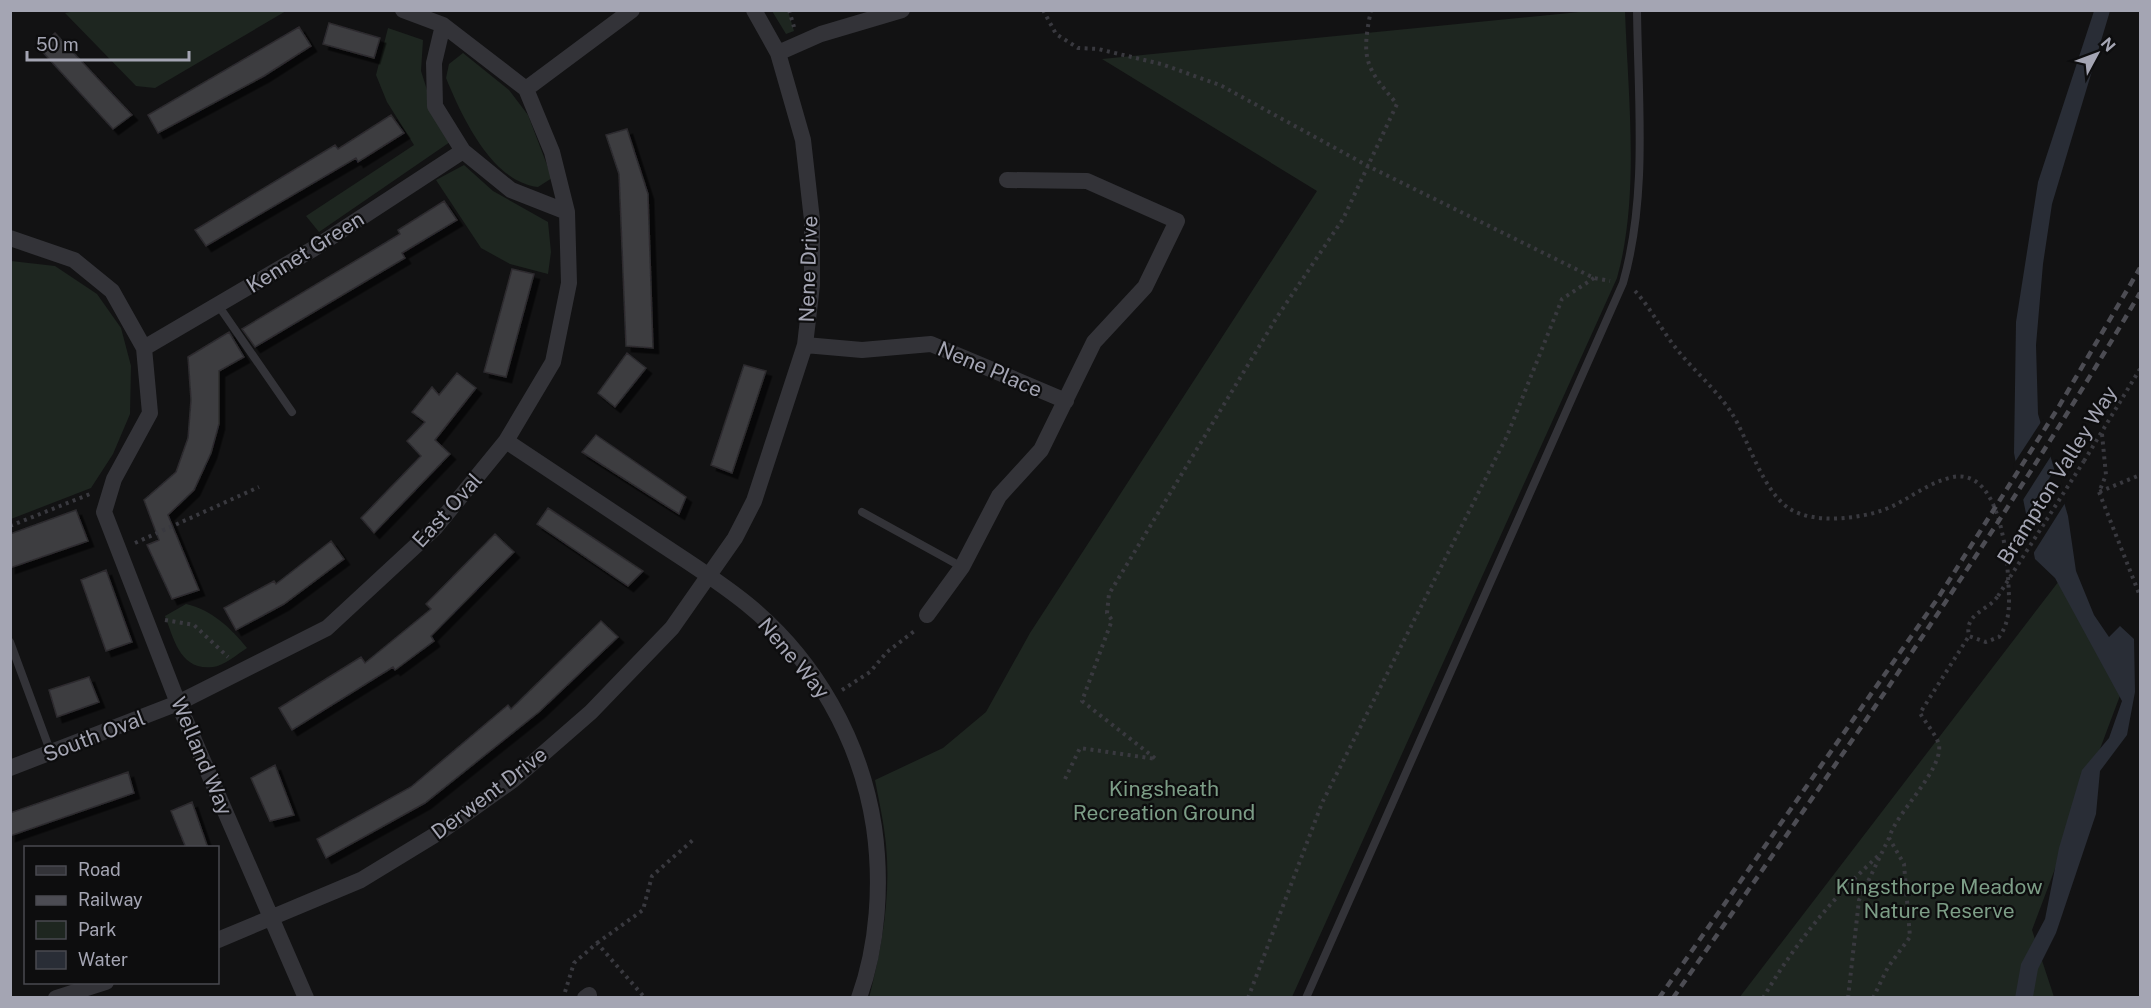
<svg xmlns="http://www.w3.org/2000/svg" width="2151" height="1008" font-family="'Public Sans',sans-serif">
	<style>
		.green { fill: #1e2620 }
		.water { fill: #292d36 }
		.pier { fill: #121213 }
		.building { fill: #3c3c40; stroke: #2d2c2f; stroke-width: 1.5; filter: url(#shadow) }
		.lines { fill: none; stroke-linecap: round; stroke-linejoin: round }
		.path { stroke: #39393f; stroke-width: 4; stroke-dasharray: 3 4.5; stroke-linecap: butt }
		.service { stroke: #333338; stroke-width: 8 }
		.minor { stroke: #333338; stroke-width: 16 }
		.rail { stroke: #4c4c53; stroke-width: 4.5; stroke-dasharray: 8 6; stroke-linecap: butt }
		.path-bridge { stroke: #39393f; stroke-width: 4; stroke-dasharray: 3 4.5; stroke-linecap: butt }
		.labels { text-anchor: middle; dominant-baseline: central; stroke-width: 4.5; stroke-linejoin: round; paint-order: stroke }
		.street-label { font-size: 21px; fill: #a4a5b3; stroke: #0d0d0e }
		.park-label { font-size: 21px; fill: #7c9d86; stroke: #0d0d0e }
	</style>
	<defs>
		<filter id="shadow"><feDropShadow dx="5.5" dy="5.5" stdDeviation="0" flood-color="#0009"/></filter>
	</defs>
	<rect width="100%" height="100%" fill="#121213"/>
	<path class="green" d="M76 11V10L286 11 155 88 136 86 65 13Z
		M772 11H788L794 31 786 34Z
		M1590 11H1625C1628 96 1640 196 1617 278L1292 997 869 998C882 947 891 896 886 845 884 823 879 801 875 780L943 748 986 712 1030 633 1317 191 1102 59Z
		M388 28 423 40 421 71 427 90 450 142 319 232 306 216 414 145 387 102 376 75Z
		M463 53 509 90 528 115 552 178 538 187C492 182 462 117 446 78L449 64Z
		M464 165 493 191 548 222 551 252 548 274 510 264 481 248 436 180Z
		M11 261 55 266 97 294 121 328 131 366 130 414 113 454 91 488 11 519Z
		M2062 577 2121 693 2032 930 2054 997 1739 998Z
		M186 604C212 610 231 628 247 648 238 654 223 666 213 667 180 671 174 639 165 616Z"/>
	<path class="water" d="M2094 11H2110L2052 204 2043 264 2036 345 2038 414 2068 516 2076 571 2094 615 2109 637 2120 626 2134 639 2135 692 2127 735 2100 771 2096 814 2056 933 2038 969 2033 997 2015 998 2021 964 2045 919 2059 848 2082 770 2109 738 2122 701 2055 578 2035 559 2014 453 2016 322 2038 182Z"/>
	<path class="pier" d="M2043 419 2053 453 2021 503 2013 465Z
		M2057 466 2067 500 2031 557 2024 518Z"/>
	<path class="building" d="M329 23 380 38 374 58 323 44Z
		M299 27 311 46 264 76 158 133 148 115Z
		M55 33 132 115 113 129 39 48Z
		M391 115 404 133 358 162 356 158 206 246 195 230 335 145 338 149Z
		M627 129 648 194 653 348 626 346 619 174 606 135Z
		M444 201 457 220 402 253 405 258 255 347 242 329 400 234 398 230Z
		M512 269 534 274 506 377 484 372Z
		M229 332 244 357 219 371V424L211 453 194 490 168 515 199 590 172 599 147 545 159 540 144 500 176 472 188 438 191 400 188 357Z
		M627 353 646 368 615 407 598 393Z
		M744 365 766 371 732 473 711 465Z
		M457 373 476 388 435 440 450 454 374 533 361 518 421 456 407 441 425 422 412 412 432 387 439 395Z
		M596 435 686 497 679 514 582 452Z
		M548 508 643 571 628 586 537 524Z
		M76 510 88 541 10 568V534Z
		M495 534 514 552 431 636 434 641 395 670 393 667 292 730 279 708 361 657 365 663 431 609 426 604Z
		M331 541 344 559 284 604 236 630 224 608 274 581 276 584Z
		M106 570 132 642 106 651 81 580Z
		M601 621 618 637 539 712 425 803 326 858 317 839 411 787 508 705 511 709Z
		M89 677 99 702 57 717 49 690Z
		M275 765 294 815 270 821 251 778Z
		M128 772 134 793 10 836V813Z
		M192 802 208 848H186L171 811Z"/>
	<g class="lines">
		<path class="path" d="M789 10 794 27
			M1043 10 1056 34 1078 48 1098 49 1161 64 1220 85 1368 166 1594 278 1610 281
			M1635 291C1650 307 1661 329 1675 347 1692 369 1715 388 1731 412 1749 440 1762 491 1790 509 1814 524 1858 519 1883 510 1906 502 1925 484 1949 478 1996 464 2006 544 2008 576 2009 597 2012 620 1999 637L1986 642 1969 636C1964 613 1988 611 1998 596
			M2102 434 2106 475 2099 492 2140 475
			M2084 461 2140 369
			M2099 492 2140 596
			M10 526 90 494
			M135 543 259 487
			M165 620 194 625 228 657
			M842 690 870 672 887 652 917 629
			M1065 779 1080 748 1156 759 1082 701 1112 620 1107 613 1109 594 1277 317 1343 219 1397 104C1365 67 1361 59 1371 10
			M597 943 643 910 652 876 694 839
			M565 992 574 963 597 943 645 998
			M1248 998 1322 803 1507 436 1562 299 1594 278
			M1763 998C1794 945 1833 897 1878 856
			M1848 998 1859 900 1889 838
			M1873 998 1888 967 1910 937 1904 864 1889 838C1896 813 1943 770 1939 745 1937 736 1925 722 1920 713L1969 636"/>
		<path class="service" d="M218 305 292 412
			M862 512 962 567
			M10 642 51 753
			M1306 998 1623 283C1648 196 1638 100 1637 10"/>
		<path class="minor" d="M443 25 434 63 435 106 463 151 511 190 567 212
			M778 53 821 34 902 10
			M526 89 632 10
			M10 238 74 260 112 291 144 348 150 413 114 479 104 512 178 703 306 998
			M805 345 862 350 931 344 1066 401
			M144 348 313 249 463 151
			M506 441C553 472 600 503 646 534 680 557 715 578 747 604 815 659 861 741 874 827 882 883 878 945 859 998
			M927 615 962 567 999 496 1041 450 1094 342 1145 287 1177 221 1087 181 1007 180
			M10 768 178 703 327 628 435 528 506 441 553 362 569 283 567 212 552 152 526 89 443 25 403 10
			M218 940 361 880 443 830 513 780 591 712 672 628 735 538 754 501 805 345 812 285V220L803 140 778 53 754 10
			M56 998 106 982
			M585 998 589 995"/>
		<path class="rail" d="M1659 998 1938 598 2058 408 2140 268
			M1673 998C1835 766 1997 536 2140 293"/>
		<path class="path-bridge" d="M1998 596 2084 461"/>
	</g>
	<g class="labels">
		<g class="street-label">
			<text transform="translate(305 252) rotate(-32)">Kennet Green</text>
			<text transform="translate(808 269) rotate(-88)">Nene Drive</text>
			<text transform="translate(990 369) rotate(23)">Nene Place</text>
			<text transform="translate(2057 475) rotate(-58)">Brampton Valley Way</text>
			<text transform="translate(447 510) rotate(-48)">East Oval</text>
			<text transform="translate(794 658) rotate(50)">Nene Way</text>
			<text transform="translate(94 736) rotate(-21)">South Oval</text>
			<text transform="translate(202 756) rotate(67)">Welland Way</text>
			<text transform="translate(489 793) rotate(-37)">Derwent Drive</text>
		</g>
		<g class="park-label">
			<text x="1164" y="788">Kingsheath<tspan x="1164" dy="24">Recreation Ground</tspan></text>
			<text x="1939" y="886">Kingsthorpe Meadow<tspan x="1939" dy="24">Nature Reserve</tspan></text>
		</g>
	</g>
	<rect width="2151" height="1008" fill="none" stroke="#a4a5b3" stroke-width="24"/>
	<rect x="24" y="846" width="195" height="138" fill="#0d0d0e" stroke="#494a50" stroke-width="1.5"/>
	<rect x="36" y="866" width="30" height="9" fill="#333338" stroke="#494a50" stroke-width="1.5"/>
	<text x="78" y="876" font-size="18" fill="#a4a5b3">Road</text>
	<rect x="36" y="896" width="30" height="9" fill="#4c4c53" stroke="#494a50" stroke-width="1.5"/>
	<text x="78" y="906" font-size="18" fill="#a4a5b3">Railway</text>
	<rect x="36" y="921" width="30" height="18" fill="#1e2620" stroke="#494a50" stroke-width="1.5"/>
	<text x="78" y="936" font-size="18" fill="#a4a5b3">Park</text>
	<rect x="36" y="951" width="30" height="18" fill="#292d36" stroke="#494a50" stroke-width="1.5"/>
	<text x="78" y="966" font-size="18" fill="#a4a5b3">Water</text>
	<g transform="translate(2097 54) rotate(49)" stroke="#0d0d0e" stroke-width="4.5" paint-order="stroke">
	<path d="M0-4.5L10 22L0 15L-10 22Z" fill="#a4a5b3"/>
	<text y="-9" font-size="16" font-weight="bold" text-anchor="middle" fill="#a4a5b3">N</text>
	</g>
	<path d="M27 51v9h162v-9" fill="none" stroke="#a4a5b3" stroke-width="3"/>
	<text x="36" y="51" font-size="18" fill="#a4a5b3" stroke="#0d0d0e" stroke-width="4.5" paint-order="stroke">50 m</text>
</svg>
